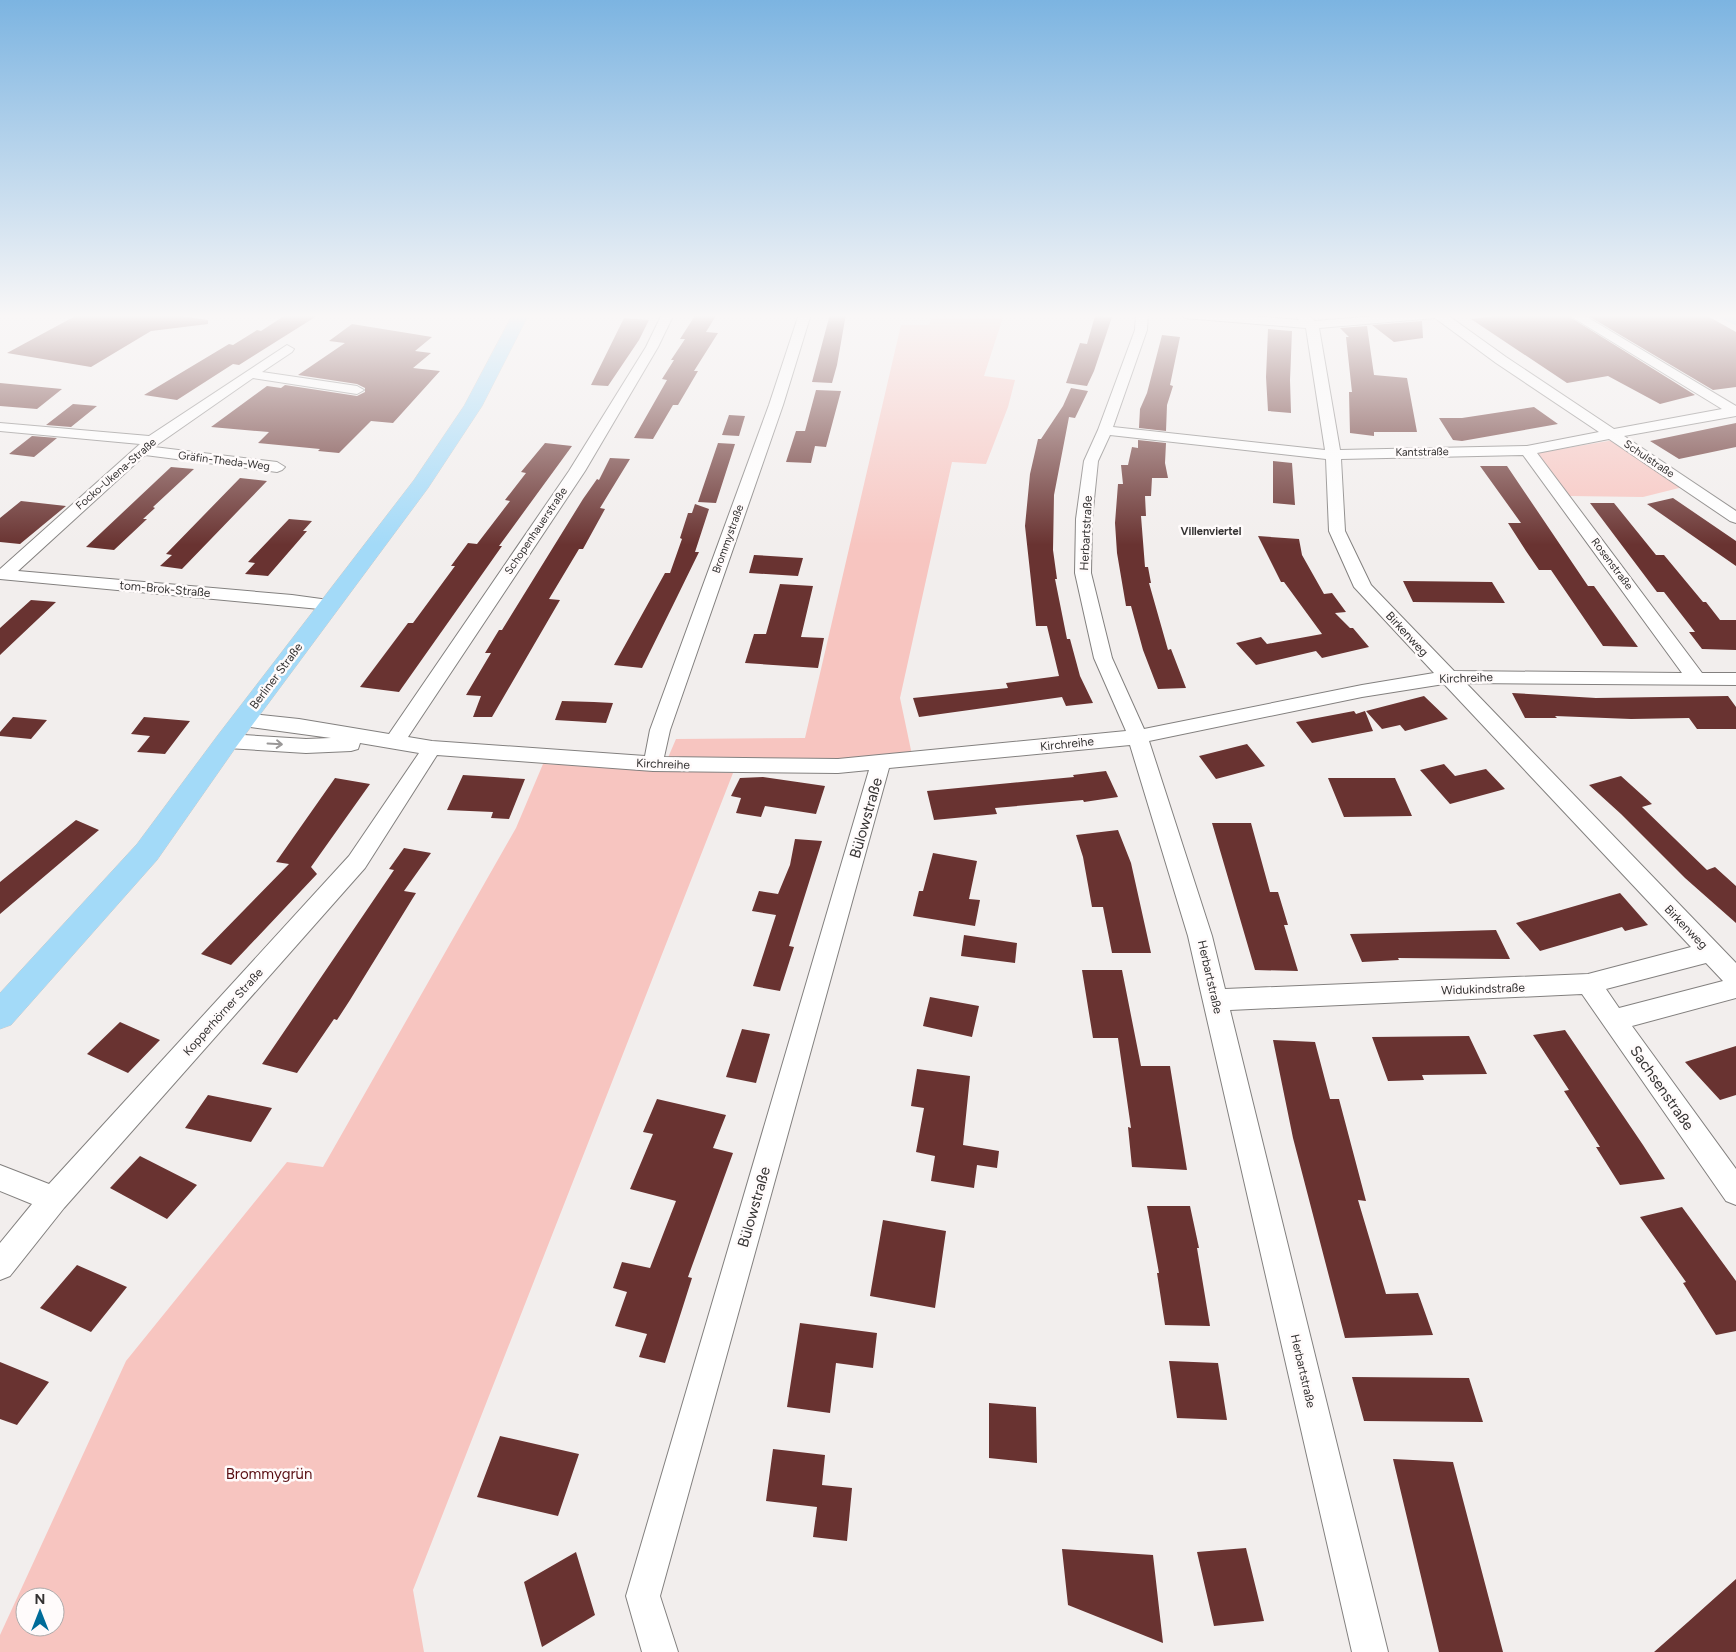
<svg xmlns="http://www.w3.org/2000/svg" width="1736" height="1652" font-family="Figtree,sans-serif">
	<style>
		.green { fill: #f7c5c0; fill-rule: evenodd }
		.building { fill: #693331 }
		.lines { fill: none; stroke-linecap: round; stroke-linejoin: round }
		.minor-casing { stroke: #83807f; stroke-width: 2 }
		.major-casing { stroke: #cacaca; stroke-width: 1 }
		.minor { fill: #fff; fill-rule: evenodd }
		.major { fill: #a3daf8; fill-rule: evenodd }
		.oneway { stroke: #9a9898 }
		.labels { text-anchor: middle; dominant-baseline: central; stroke-width: 5; stroke-linejoin: round; paint-order: stroke }
		.far-street-label { font-size: 11px; fill: #343232; stroke: #fffbfb }
		.far-neighbourhood-label { font-size: 11px; font-weight: bold; fill: #343232; stroke: #fffbfb }
		.street-label { font-size: 12px; fill: #343232; stroke: #fffbfb }
		.near-street-label { font-size: 15px; fill: #343232; stroke: #fffbfb }
		.near-park-label { font-size: 15px; fill: #590e12; stroke: #fffbfb }
	</style>
	<rect width="100%" height="100%" fill="#f2eeed"/>
	<path class="green" d="M932 314H1004L984 376 1015 380 1008 407 986 464 952 462 900 698 912 755 837 761 667 760 676 739 805 738 901 325H929Z
		M1614 440 1683 487 1643 497 1570 496 1537 453Z
		M543 764 733 773 413 1590 424 1652H0V1635L126 1361 287 1162 323 1167 516 828ZM25 1597H55V1627H25Z"/>
	<path class="building" d="M79 314H167L208 320V324L151 331 91 367 7 353Z
		M287 314H320L239 365 233 364 177 400 144 395 229 344 233 345 257 330 261 331Z
		M696 314H717L706 332 718 333 694 371H698L678 405H673L653 439 634 438 667 380 662 379 674 360H671L685 339H680Z
		M830 314H846L837 365 832 383 812 382Z
		M1512 314H1565L1695 395 1660 404 1608 376 1567 383 1471 319Z
		M1585 314H1704L1736 332V387L1713 390Z
		M1095 316 1112 317 1094 371 1087 386 1066 383 1080 343 1087 344Z
		M624 318 649 320 639 340 608 386 591 385Z
		M1422 321 1423 338 1394 342 1372 325Z
		M352 324 432 337 415 351 431 353 413 368 440 371 393 423 371 421 339 453 318 451 320 449 258 443 269 432 211 427 267 386 281 388 285 385 357 396 365 392V388L357 384 298 375 345 343 329 341Z
		M1367 326 1374 375 1407 378 1417 432H1374V436L1350 433 1349 392H1352L1346 337H1349L1340 328Z
		M1268 329 1292 331 1290 380 1291 413 1268 411 1266 377Z
		M1162 335 1180 337 1170 385 1173 386 1167 405 1166 431 1139 428 1140 409 1147 393Z
		M0 383 62 389 37 409 0 406Z
		M1071 388 1088 391 1075 418 1069 417 1054 495 1053 550 1057 579H1055L1067 639H1070L1080 676 1093 703 1066 706 1062 697 919 717 913 698 1008 688 1006 683 1059 676 1047 626H1036L1025 526 1030 474 1038 439H1041L1063 406Z
		M816 390 841 391 826 447 815 446 811 463 786 462 796 431H805Z
		M73 404 97 406 71 427 46 425Z
		M1534 407 1558 424 1462 441 1453 440 1439 418H1462Z
		M729 415 745 416 739 436 722 435Z
		M1736 423V447L1679 459 1650 441Z
		M32 436 57 438 34 457 9 454Z
		M1138 440 1166 443 1165 463 1168 478H1152L1151 496H1145L1146 516H1141L1145 567H1148L1151 583H1149L1168 650 1171 649 1186 688 1158 689 1143 650 1131 606H1126L1117 553 1115 523 1118 484H1123L1121 465H1128L1132 447 1138 448Z
		M545 443 572 446 499 546H502L399 692 360 687 408 623H413L455 566H451L468 543 477 544 510 501 505 500 526 473 521 472Z
		M718 443 735 444 716 503 698 502Z
		M610 458 630 459 600 508 605 509 583 549H579L549 599 560 600 492 717H473L481 696 466 695 491 653H485L499 630H502L583 499 597 479 599 480Z
		M1273 461 1292 463 1295 505 1273 503Z
		M1480 466H1507L1588 586H1594L1638 647 1603 646 1551 570H1539L1526 551 1508 523H1521Z
		M171 467 194 469 153 507 155 508 143 519H147L114 550 86 547Z
		M240 478 267 481 182 569 160 566 172 555 166 554Z
		M1673 498 1736 541V566L1647 504Z
		M21 501 66 506 20 544 0 542V518Z
		M1590 503H1614L1656 555H1664L1703 602H1706L1720 620H1736V650L1702 649 1689 632H1695L1664 592H1657Z
		M695 504 709 509 695 552H699L677 597 642 668 614 665 665 573H670L682 539 680 538 688 513H692Z
		M289 519 312 521 303 531H307L268 576 245 574 255 563 248 562Z
		M1258 536 1299 539 1302 555 1324 594 1332 593 1346 612 1335 613 1350 628H1353L1369 647 1322 658 1316 651 1256 665 1236 643 1261 637 1267 644 1322 634 1284 582H1281Z
		M754 555 803 558 798 576 749 573Z
		M1403 581 1492 582 1505 603 1413 602Z
		M780 584 813 586 801 637 824 638 818 668 745 663 754 634H766Z
		M31 600 56 602 0 655V628Z
		M1512 693 1596 698 1728 696 1736 707V729H1697L1689 718 1631 719 1555 716 1557 718H1525Z
		M1424 696 1448 719 1405 731 1400 725 1382 729 1366 711Z
		M562 701 594 702 613 703 606 723 555 720Z
		M1354 711 1356 714 1365 711 1373 731 1312 743 1296 722Z
		M13 717 47 720 31 739 0 736V732Z
		M144 717 190 721 165 754 137 752 150 736 131 734Z
		M1247 744 1265 766 1216 779 1199 756Z
		M1444 764 1455 776 1486 769 1505 789 1450 804 1420 770Z
		M1106 771 1118 797 1084 802 1083 800 995 808 997 814 934 820 927 791 1074 777 1073 775Z
		M463 775 525 779 509 819 491 818 493 812 447 810Z
		M1621 776 1652 804 1642 807 1707 870 1715 867 1736 886V923L1685 878 1621 814 1589 785Z
		M763 777 825 786 816 814 765 806 761 817 736 813 741 798 731 796 740 778Z
		M335 778 370 784 311 867 317 874 231 965 201 954 289 864 276 862Z
		M1328 778H1395L1412 816 1344 817Z
		M76 820 99 830 0 914V882Z
		M1212 823H1251L1270 892H1278L1288 925H1284L1298 971 1255 970Z
		M1118 830 1131 863 1151 953H1112L1103 907H1092L1083 857 1076 835Z
		M795 839 822 841 789 946 794 947 780 991 753 986 776 915 752 911 759 891 778 894 790 865Z
		M404 848 431 853 404 891 416 893 350 1000 337 1020 334 1019 297 1073 262 1064 394 870 389 869Z
		M933 853 977 861 969 899 980 900 975 926 913 916 919 891H923Z
		M1620 893 1648 925 1625 931 1622 927 1540 951 1516 923Z
		M1496 930 1510 959 1398 958 1399 960 1362 962 1350 934Z
		M964 935 1017 943 1015 963 961 956Z
		M1082 970H1122L1141 1066H1170L1187 1170 1132 1167 1128 1127 1131 1128 1118 1038H1093Z
		M930 997 979 1006 972 1037 923 1026Z
		M120 1022 160 1040 128 1073 87 1054Z
		M742 1029 770 1034 756 1083 726 1077Z
		M1565 1030 1643 1145 1665 1179 1620 1185 1596 1147H1600L1564 1091 1569 1090 1533 1035Z
		M1469 1036 1487 1074 1422 1075 1424 1080 1388 1081 1372 1037Z
		M1273 1040 1315 1042 1330 1099H1339L1366 1201 1358 1200 1386 1294 1418 1293 1433 1335 1345 1338 1293 1138Z
		M1736 1046V1095L1720 1100 1685 1062Z
		M917 1069 970 1076 963 1145 999 1151 997 1168 977 1165 974 1188 931 1181 935 1156 916 1152 924 1108 911 1106Z
		M208 1095 272 1108 251 1142 185 1128Z
		M657 1099 726 1115 713 1148 733 1153 688 1277 692 1278 665 1363 639 1357 647 1334 615 1326 627 1292 613 1288 622 1262 650 1268 676 1201 630 1189 653 1134 643 1132Z
		M140 1156 197 1185 167 1219 110 1188Z
		M1147 1206H1190L1199 1248H1197L1210 1326 1165 1325 1157 1273H1159Z
		M1682 1207 1736 1281V1331L1716 1335 1683 1283 1686 1282 1640 1217Z
		M883 1220 946 1231 935 1308 870 1296Z
		M77 1265 127 1287 91 1332 40 1308Z
		M800 1323 877 1333 873 1368 836 1363 830 1413 787 1407Z
		M1169 1361 1218 1363 1227 1420 1177 1418Z
		M0 1362 49 1382 17 1425 0 1419Z
		M1352 1377 1469 1378 1483 1422 1364 1421Z
		M989 1403 1036 1407 1037 1463 989 1458Z
		M500 1436 579 1454 558 1516 477 1497Z
		M773 1449 825 1455 822 1485 852 1488 847 1541 813 1537 817 1507 766 1501Z
		M1393 1459 1453 1462 1503 1652H1439Z
		M1246 1548 1264 1621 1214 1626 1197 1552Z
		M1062 1549 1153 1555 1163 1643 1068 1605Z
		M576 1552 595 1615 542 1647 524 1582Z
		M1736 1579V1652H1654L1688 1622Z"/>
	<g class="lines">
		<g class="minor-casing">
			<path id="minor" d="M662 314H674L658 347 585 471 408 737 432 741 645 756 650 730 769 405 799 314H811L783 405 670 730 664 757 838 759 1126 731 1094 658 1075 573 1076 519 1084 461 1098 430 1135 330 1136 314H1148L1147 330 1113 427 1325 450 1306 328 1185 318 1179 314H1227L1299 320 1294 314H1307L1315 321 1401 314H1446L1506 357 1614 429 1722 409 1567 314H1582L1736 406V416L1624 436 1736 511V523L1730 521 1609 439 1537 453 1702 673H1736V685L1466 683 1736 963V998L1632 1026 1736 1169V1205L1726 1201 1582 994 1230 1010 1388 1652H1352L1188 936 1130 745 889 768 660 1596 678 1652H642L626 1596 869 770 838 773 653 771 437 755 365 868 64 1208 10 1276 0 1280V1243L32 1204 0 1191V1165L49 1184 349 856 419 753 360 743 358 749 351 751 306 753 227 748 220 746 217 741 220 736 227 734 306 739 331 738 235 725 232 720 235 715 242 713 299 719 389 734 569 471 646 347ZM1435 318 1496 363 1599 432 1527 446 1340 450 1319 328ZM1110 435 1326 459 1329 531 1354 587 1434 673 1362 685 1144 729 1112 658 1091 573 1092 519 1098 461ZM1523 455 1682 673 1454 671 1371 585 1345 531 1341 459ZM1444 684 1691 947 1588 974 1225 989 1212 936 1149 741 1362 697ZM1706 963 1723 981 1619 1008 1606 989Z
				M287 345 294 349 292 352 262 372 357 386 364 390 357 394 253 378 154 447 277 462 285 467 282 470 277 472 145 455 18 571 292 595 336 601 339 605 336 609 330 610 0 579V569L140 444 0 431V423L149 436Z"/>
		</g>
		<g class="major-casing">
			<path id="major" d="M513 314H529L482 406 428 488 236 747 157 860 11 1025 0 1029V993L137 844 218 735 414 480 464 406Z
				M1717 314H1736V325L1719 317Z"/>
		</g>
		<use href="#minor" class="minor"/>
		<use href="#major" class="major"/>
	</g>
	<defs><path id="oneway-shaft" d="M-6 0H5M1.5-3L5.5 0L1.5 3" fill="none" stroke-width="1.6" stroke-linecap="round" stroke-linejoin="round" transform="scale(1.25)"/></defs>
	<use class="oneway" href="#oneway-shaft" transform="translate(275 744) rotate(3)"/>
	<linearGradient id="sky" x2="0" y2="1"><stop stop-color="#7cb4e1"/><stop offset="0.58" stop-color="#f9f7f7"/><stop offset="1" stop-color="#f9f7f7" stop-opacity="0"/></linearGradient>
	<rect width="1736" height="545" fill="url(#sky)"/>
	<g class="labels">
		<g class="far-street-label">
			<text transform="translate(1422 452) rotate(-1)">Kantstraße</text>
			<text transform="translate(1649 459) rotate(34)">Schulstraße</text>
			<text transform="translate(224 461) rotate(7)">Gräfin-Theda-Weg</text>
			<text transform="translate(116 474) rotate(-41)">Focko-Ukena-Straße</text>
			<text transform="translate(536 531) rotate(-56)">Schopenhauerstraße</text>
			<text transform="translate(728 539) rotate(-70)">Brommystraße</text>
			<text transform="translate(1612 564) rotate(53)">Rosenstraße</text>
		</g>
		<g class="far-neighbourhood-label">
			<text x="1211" y="531">Villenviertel</text>
		</g>
		<g class="street-label">
			<text transform="translate(1086 533) rotate(-87)">Herbartstraße</text>
			<text transform="translate(165 589) rotate(5)">tom-Brok-Straße</text>
			<text transform="translate(1407 634) rotate(47)">Birkenweg</text>
			<text transform="translate(276 676) rotate(-53)">Berliner Straße</text>
			<text transform="translate(1466 678) rotate(-2)">Kirchreihe</text>
			<text transform="translate(1067 744) rotate(-6)">Kirchreihe</text>
			<text transform="translate(663 764) rotate(2)">Kirchreihe</text>
			<text transform="translate(1686 927) rotate(46)">Birkenweg</text>
			<text transform="translate(1210 977) rotate(77)">Herbartstraße</text>
			<text transform="translate(1483 989) rotate(-2)">Widukindstraße</text>
			<text transform="translate(223 1012) rotate(-48)">Kopperhörner Straße</text>
			<text transform="translate(1303 1371) rotate(77)">Herbartstraße</text>
		</g>
		<g class="near-street-label">
			<text transform="translate(866 818) rotate(-74)">Bülowstraße</text>
			<text transform="translate(1662 1088) rotate(55)">Sachsenstraße</text>
			<text transform="translate(754 1207) rotate(-74)">Bülowstraße</text>
		</g>
		<g class="near-park-label">
			<text x="269" y="1474">Brommygrün</text>
		</g>
	</g>
	<g transform="translate(40 1612)"><circle r="24" fill="#fffbfb" stroke="#aeabab"/>
	<path d="M0-4L9 19L0 12L-9 19Z" fill="#006c99"/>
	<text y="-8" font-size="14" font-weight="bold" text-anchor="middle" fill="#343232">N</text>
	</g>
</svg>
